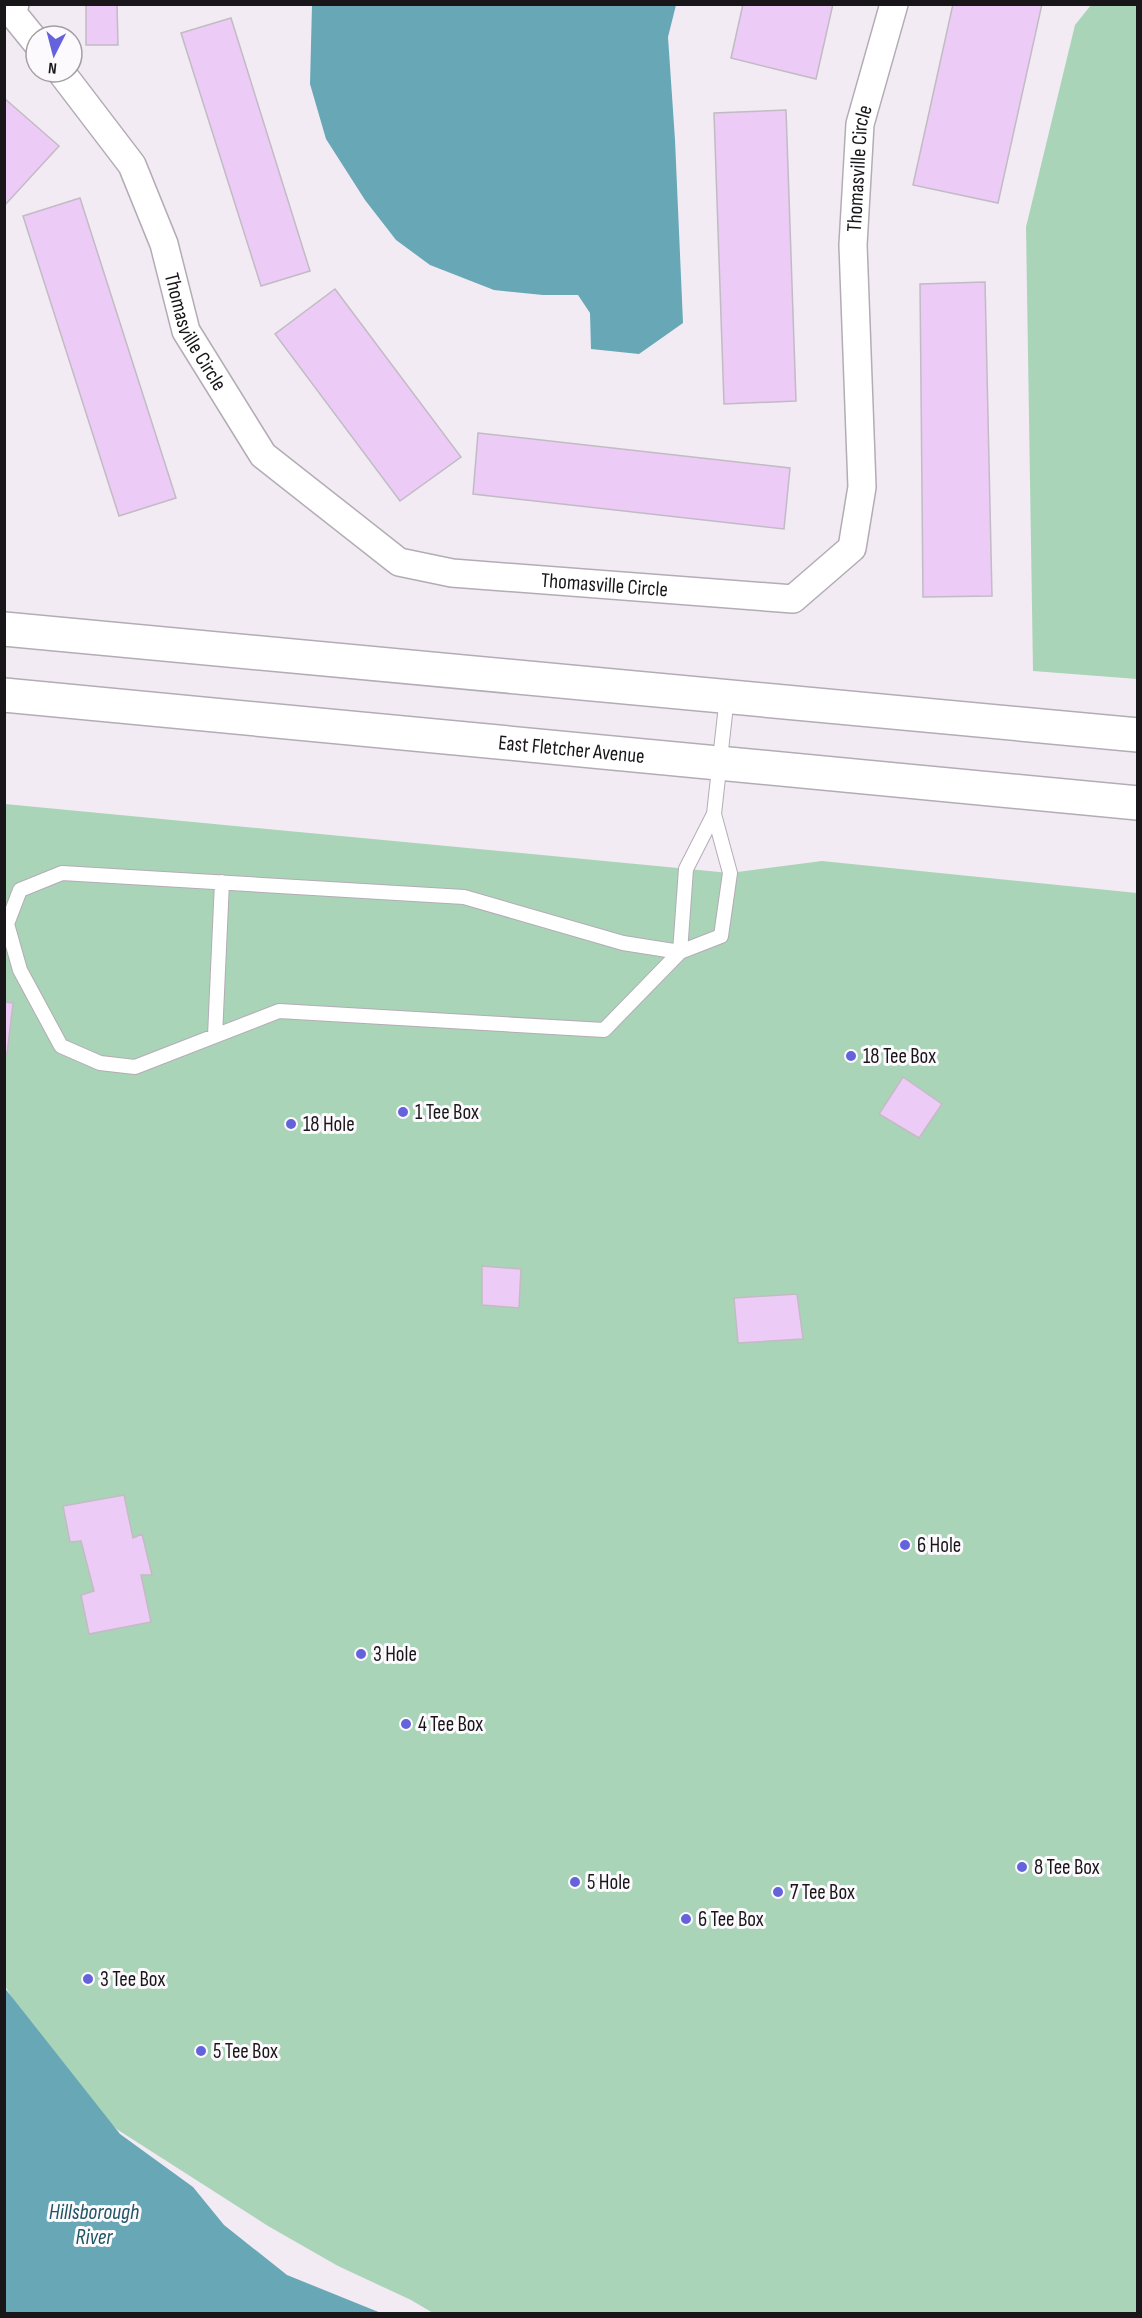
<svg xmlns="http://www.w3.org/2000/svg" width="1142" height="2318" font-family="'Sofia Sans Condensed',sans-serif">
	<style>
		.green { fill: #aad4b8 }
		.water { fill: #67a7b6 }
		.building { fill: #eccbf6; stroke: #c2bbc4; stroke-width: 1.5 }
		.lines { fill: none; stroke-linecap: round; stroke-linejoin: round }
		.lane-casing { stroke: #b3acb5; stroke-width: 16 }
		.street-casing { stroke: #b3acb5; stroke-width: 30 }
		.secondary-casing { stroke: #b3acb5; stroke-width: 36 }
		.lane { stroke: #fff; stroke-width: 14 }
		.street { stroke: #fff; stroke-width: 27 }
		.secondary { stroke: #fff; stroke-width: 33 }
		.poi-dot { fill: #6463dc; stroke: #fdfafe; stroke-width: 2 }
		.labels { text-anchor: middle; dominant-baseline: central; stroke-width: 6; stroke-linejoin: round; paint-order: stroke }
		.street-label { font-size: 21px; fill: #19161a; stroke: #fdfafe }
		.poi-label { font-size: 21px; fill: #19161a; stroke: #fdfafe; text-anchor: start }
		.water-label { font-size: 22px; font-style: italic; fill: #205662; stroke: #fdfafe }
	</style>
	<rect width="100%" height="100%" fill="#f2ebf4"/>
	<path class="green" d="M1091 5H1137V679L1033 671 1026 227 1075 25Z
		M5 804 730 873 822 861 1137 893V2313H433L411 2300 338 2266 268 2226 118 2130 82 2099 52 2063 5 1986Z"/>
	<path class="water" d="M312 5H676L668 37 675 140 683 323 639 354 591 349 590 313 578 295H543L494 290 430 265 396 240 365 200 326 139 310 84Z
		M4 1987 120 2134 193 2187 224 2225 287 2275 381 2313H5Z"/>
	<path class="building" d="M86 4H117L118 45H86Z
		M743 4H833L816 79 731 58Z
		M953 4H1042L998 203 913 185Z
		M231 18 310 271 261 286 181 33Z
		M4 98 59 146 5 205 4 204Z
		M786 110 796 401 724 404 714 113Z
		M80 198 176 498 119 516 23 216Z
		M985 282 992 596 923 597 920 284Z
		M335 289 461 457 400 501 275 334Z
		M478 433 790 468 784 529 473 494Z
		M4 1002 13 1003 7 1054 4 1053Z
		M903 1077 942 1104 919 1138 879 1114Z
		M482 1266 521 1269 519 1308 482 1305Z
		M797 1294 803 1339 738 1343 734 1298Z
		M124 1495 133 1538 142 1534 152 1575H141L151 1622 89 1634 81 1595 94 1591 81 1541 70 1542 63 1506Z"/>
	<g class="lines">
		<g class="lane-casing">
			<path id="lane" d="M680 952 623 943 464 897 62 873 20 890 7 924 20 970 61 1046 100 1063 135 1067 279 1011 604 1030 680 952 721 936 730 873 714 814
				M680 952 686 869 714 814 727 696
				M215 1036 222 882"/>
		</g>
		<g class="street-casing">
			<g id="street">
				<path d="M15 4 10 10 36 42"/>
				<path id="s1" d="M61 72 132 165 164 244 186 331 263 455 399 562 452 573 793 599 852 548 862 487 853 245 860 124 894 4"/>
			</g>
		</g>
		<g class="secondary-casing">
			<g id="secondary">
				<path d="M4 629 1138 735"/>
				<path id="s2" d="M4 695 1138 803"/>
			</g>
		</g>
		<use href="#lane" class="lane"/>
		<use href="#street" class="street"/>
		<use href="#secondary" class="secondary"/>
	</g>
	<g class="poi-dot">
		<circle cx="851" cy="1056" r="6"/>
		<circle cx="403" cy="1112" r="6"/>
		<circle cx="291" cy="1124" r="6"/>
		<circle cx="905" cy="1545" r="6"/>
		<circle cx="361" cy="1654" r="6"/>
		<circle cx="406" cy="1724" r="6"/>
		<circle cx="1022" cy="1867" r="6"/>
		<circle cx="575" cy="1882" r="6"/>
		<circle cx="778" cy="1892" r="6"/>
		<circle cx="686" cy="1919" r="6"/>
		<circle cx="88" cy="1979" r="6"/>
		<circle cx="201" cy="2051" r="6"/>
	</g>
	<g class="labels">
		<g class="street-label">
			<text stroke="none"><textPath href="#s1" startOffset="1466">Thomasville Circle</textPath></text>
			<text stroke="none"><textPath href="#s1" startOffset="296">Thomasville Circle</textPath></text>
			<text stroke="none"><textPath href="#s1" startOffset="818">Thomasville Circle</textPath></text>
			<text stroke="none"><textPath href="#s2" startOffset="570">East Fletcher Avenue</textPath></text>
		</g>
		<g class="poi-label">
			<text x="863" y="1056">18 Tee Box</text>
			<text x="415" y="1112">1 Tee Box</text>
			<text x="303" y="1124">18 Hole</text>
			<text x="917" y="1545">6 Hole</text>
			<text x="373" y="1654">3 Hole</text>
			<text x="418" y="1724">4 Tee Box</text>
			<text x="1034" y="1867">8 Tee Box</text>
			<text x="587" y="1882">5 Hole</text>
			<text x="790" y="1892">7 Tee Box</text>
			<text x="698" y="1919">6 Tee Box</text>
			<text x="100" y="1979">3 Tee Box</text>
			<text x="213" y="2051">5 Tee Box</text>
		</g>
		<g class="water-label">
			<text x="94" y="2212">Hillsborough<tspan x="94" dy="25">River</tspan></text>
		</g>
	</g>
	<rect width="1142" height="2318" fill="none" stroke="#19161a" stroke-width="12"/>
	<g transform="translate(54 54) rotate(186)"><circle r="28" fill="#fdfafe" stroke="#a29fa3" stroke-width="1.5"/>
	<path d="M0-4.5L10 22L0 15L-10 22Z" fill="#6463dc"/>
	<text y="-9" font-size="16" font-weight="bold" text-anchor="middle" fill="#19161a">N</text>
	</g>
</svg>
